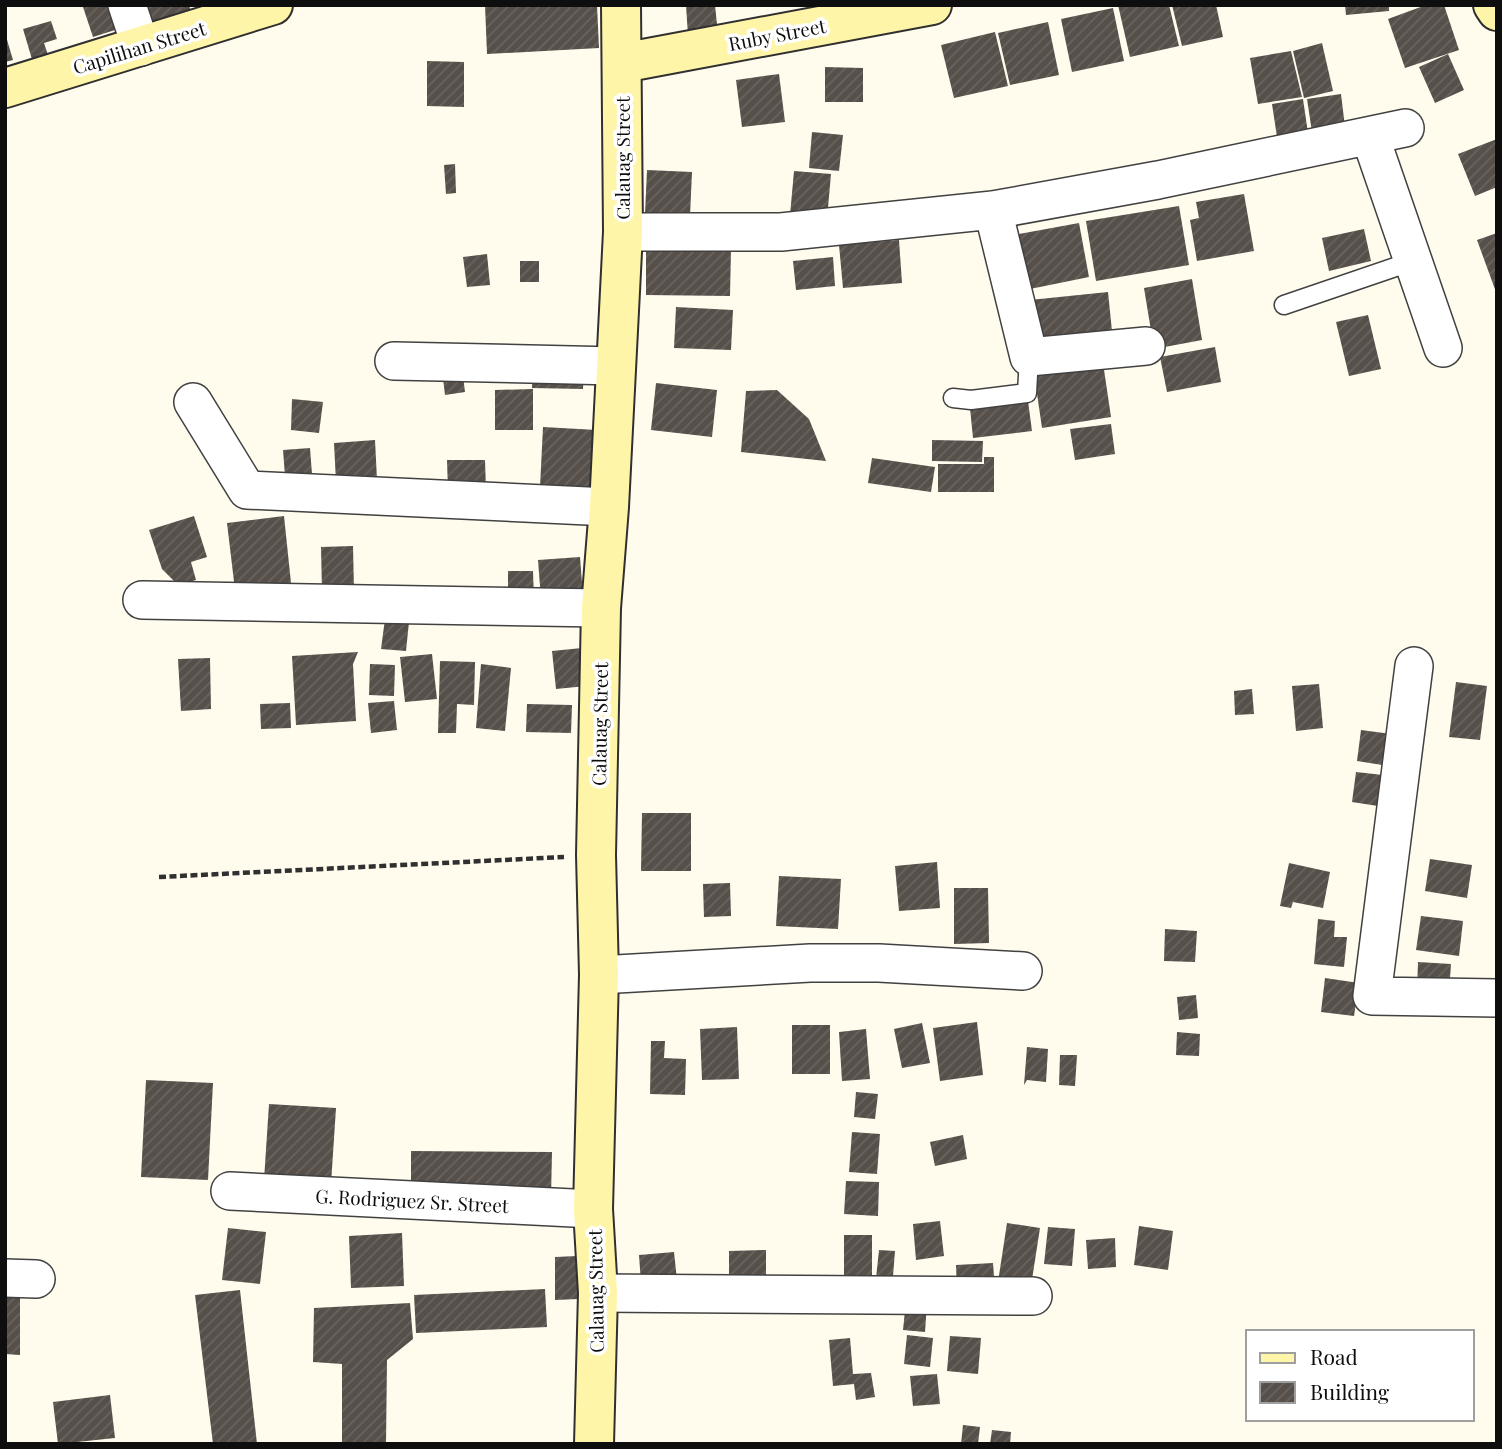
<svg xmlns="http://www.w3.org/2000/svg" width="1502" height="1449" font-family="'Playfair Display',serif">
	<style>
		.building { fill: url(#building-hatch) }
		.lines { fill: none; stroke-linecap: round; stroke-linejoin: round }
		.lane-casing { stroke: #414141; stroke-width: 21 }
		.street-casing { stroke: #414141; stroke-width: 40 }
		.secondary-casing { stroke: #303030; stroke-width: 42 }
		.path { stroke: #303030; stroke-width: 4.5; stroke-dasharray: 7 3.5; stroke-linecap: butt }
		.lane { stroke: #fff; stroke-width: 18 }
		.street { stroke: #fff; stroke-width: 37 }
		.secondary { stroke: #fff5a9; stroke-width: 38 }
		.labels { text-anchor: middle; dominant-baseline: central; stroke-width: 7; stroke-linejoin: round; paint-order: stroke }
		.street-label { font-size: 19px; fill: #0e0e0e; stroke: #fff }
	</style>
	<defs>
		<pattern id="building-hatch" width="6" height="6" patternUnits="userSpaceOnUse" patternTransform="scale(1.75)"><rect width="6" height="6" fill="#564f4a"/><path d="M-1 1l2-2M0 6l6-6M5 7l2-2" fill="none" stroke="#696460"/></pattern>
	</defs>
	<rect width="100%" height="100%" fill="#fffcee"/>
	<path class="building" d="M89 5H107L115 30 93 37 83 7Z
		M143 5H189L194 22 151 34Z
		M485 5H597L599 48 487 54Z
		M686 5H715L718 34 688 36Z
		M1118 5H1169L1179 46 1130 57Z
		M1172 5H1216L1223 37 1182 46Z
		M1345 5H1389V11L1346 15Z
		M1426 5H1444L1459 50 1405 68 1388 19Z
		M1113 8 1124 61 1072 72 1061 19Z
		M51 21 57 39 44 43 50 61 34 66 23 29Z
		M1048 22 1059 75 1010 85 998 33Z
		M995 32 1008 86 954 98 941 45Z
		M5 33 13 60 5 62Z
		M1322 43 1333 91 1304 98 1293 51Z
		M1291 51 1302 97 1258 104 1250 58Z
		M1448 54 1464 90 1435 103 1419 67Z
		M427 61 464 62V107L427 106Z
		M825 67 863 68V102H825Z
		M779 74 785 122 742 127 736 80Z
		M1341 94 1345 127 1312 132 1307 99Z
		M1303 99 1308 133 1277 137 1272 104Z
		M812 132 843 135 839 171 809 168Z
		M1497 139V187L1475 196 1458 154Z
		M455 164 456 193 446 194 444 165Z
		M647 170 692 172 690 216 645 214Z
		M794 171 831 174 827 219 790 215Z
		M1244 194 1254 251 1197 261 1190 220 1199 218 1196 202Z
		M1179 206 1189 265 1096 281 1086 221Z
		M1079 223 1089 277 1030 289 1019 234Z
		M1364 229 1371 261 1329 271 1322 238Z
		M1497 233V292H1496L1477 240Z
		M899 240 902 283 843 288 839 245Z
		M646 249 731 250 730 296 646 295Z
		M487 254 490 285 467 287 463 257Z
		M833 257 835 286 796 290 793 261Z
		M520 261H539V282H520Z
		M1192 279 1202 340 1154 349 1144 288Z
		M1108 292 1113 341 1034 349 1030 300Z
		M676 307 733 310 731 350 674 348Z
		M1368 315 1381 369 1349 376 1336 322Z
		M1215 347 1221 382 1167 392 1160 357Z
		M1103 363 1111 417 1042 428 1034 373Z
		M533 366 584 368 583 389 532 388Z
		M462 368 465 392 445 395 442 370Z
		M656 383 717 390 712 437 651 430Z
		M533 389V430H495V390Z
		M777 390 809 419 826 461 741 452 746 391Z
		M292 399 323 402 319 433 291 430Z
		M1028 401 1032 431 973 438 970 408Z
		M1111 424 1115 454 1075 460 1070 429Z
		M543 427 597 430 604 471 592 470 590 490 540 487Z
		M375 440 377 480 336 482 334 443Z
		M932 440 983 441 982 462 932 461Z
		M310 448 312 474 285 476 283 450Z
		M984 457H994V492H938V464H984Z
		M872 458 935 467 931 492 868 483Z
		M447 460H485L486 490 448 491Z
		M194 516 207 557 191 562 196 580 178 585 162 569 149 530Z
		M284 516 291 583 235 590 227 523Z
		M353 546 354 590 322 592 321 547Z
		M580 557 583 596 541 599 538 560Z
		M508 571H533L534 600 508 601Z
		M385 619 409 622 406 651 381 649Z
		M592 647 596 685 556 689 552 651Z
		M358 652 353 664 356 721 296 725 292 656Z
		M432 654 437 699 405 702 400 657Z
		M210 658 211 709 181 711 178 659Z
		M440 661 475 662 474 705 457 704 456 733H438Z
		M370 664 395 665 394 696 369 695Z
		M481 664 511 668 505 731 476 728Z
		M1456 682 1487 686 1480 740 1449 737Z
		M1319 684 1323 728 1296 731 1292 686Z
		M1252 689 1254 714 1235 715 1234 691Z
		M394 701 397 730 371 733 368 703Z
		M290 703 291 728 261 729 260 704Z
		M527 704 572 705 571 733 526 732Z
		M1361 730 1399 735 1395 767 1357 761Z
		M1356 772 1383 775 1378 806 1352 802Z
		M642 813H691V871H641Z
		M1430 859 1472 865 1467 898 1425 891Z
		M937 862 940 908 899 911 895 866Z
		M1289 863 1330 872 1323 908 1293 902 1291 908 1280 906Z
		M779 876 841 879 838 929 776 926Z
		M730 883 731 916 704 917 703 884Z
		M954 888H988L989 943 954 944Z
		M1421 916 1463 921 1459 956 1416 950Z
		M1318 919 1335 921 1334 937H1347L1344 967 1314 964Z
		M1165 929 1197 931 1195 962 1164 961Z
		M1418 962 1451 964 1449 993 1417 991Z
		M1325 978 1359 983 1354 1016 1321 1012Z
		M1196 995 1198 1018 1179 1020 1177 997Z
		M977 1022 983 1075 940 1081 933 1028Z
		M922 1023 930 1063 902 1068 894 1029Z
		M792 1025H830V1074H792Z
		M737 1027 739 1079 702 1080 700 1029Z
		M866 1029 870 1079 842 1081 839 1032Z
		M1177 1032 1200 1034 1199 1056 1176 1055Z
		M651 1041H665L664 1058 686 1059 685 1095 650 1094Z
		M1027 1047 1048 1049 1046 1082 1027 1080 1024 1085Z
		M1060 1055H1077L1075 1086 1059 1085Z
		M146 1080 213 1083 208 1180 141 1177Z
		M856 1092 878 1094 875 1119 854 1117Z
		M269 1104 336 1108 331 1184 264 1180Z
		M852 1132 880 1134 877 1174 849 1172Z
		M963 1135 967 1159 935 1166 930 1142Z
		M411 1151 552 1152 551 1198 411 1196Z
		M846 1181 879 1182 878 1216 844 1214Z
		M940 1221 944 1256 916 1260 913 1224Z
		M1007 1223 1040 1228 1031 1286 998 1282Z
		M1139 1226 1173 1231 1168 1270 1134 1265Z
		M1048 1227 1075 1229 1072 1266 1044 1264Z
		M228 1228 266 1232 260 1284 222 1280Z
		M402 1233 404 1286 351 1288 349 1236Z
		M844 1235H872V1286L844 1285Z
		M1115 1238 1116 1267 1088 1269 1086 1240Z
		M766 1250V1287H729V1251Z
		M879 1250 895 1251 892 1289 875 1288Z
		M674 1252 677 1280 641 1283 639 1255Z
		M577 1256 578 1299 555 1300V1257Z
		M993 1263 995 1289 957 1291 956 1265Z
		M545 1289 547 1327 416 1333 414 1295Z
		M240 1290 257 1444H213L195 1295Z
		M5 1292H20V1355L5 1354Z
		M906 1301 927 1303 925 1332 903 1330Z
		M410 1303 413 1339 387 1360 386 1444H342V1364L313 1362 314 1308Z
		M907 1335 933 1338 930 1367 904 1364Z
		M950 1336 981 1338 978 1374 947 1371Z
		M850 1338 853 1374 871 1373 875 1397 856 1400 854 1384 833 1386 829 1340Z
		M937 1374 940 1404 913 1406 910 1376Z
		M110 1395 115 1438 58 1444 53 1402Z
		M963 1425 980 1427 978 1444H961Z
		M992 1430 1011 1432 1010 1444H990Z"/>
	<g class="lines">
		<g class="lane-casing">
			<path id="lane" d="M1284 305 1413 261
				M953 398 971 400 1027 393 1029 357"/>
		</g>
		<g class="street-casing">
			<path id="street" d="M127 5 141 47
				M1370 136 1443 348
				M993 210 1029 357 1146 346
				M623 232H781L993 210 1158 180 1405 128
				M394 361 616 366
				M193 402 247 490 609 507
				M142 600 601 608
				M1414 666 1372 996 1497 998
				M599 975 810 963H879L1023 971
				M230 1191 593 1209
				M5 1278 36 1279
				M598 1293 1033 1296"/>
		</g>
		<g class="secondary-casing">
			<path id="secondary" d="M1493 5 1497 11
				M622 63 932 5
				M5 88 273 5
				M594 1444 598 1293 593 1209 599 975 596 855 601 608 609 507 623 232 621 5"/>
		</g>
		<path class="path" d="M159 877 564 857"/>
		<use href="#lane" class="lane"/>
		<use href="#street" class="street"/>
		<use href="#secondary" class="secondary"/>
	</g>
	<g class="labels">
		<g class="street-label">
			<text transform="translate(777 34) rotate(-11)">Ruby Street</text>
			<text transform="translate(139 47) rotate(-17)">Capilihan Street</text>
			<text transform="translate(622 158) rotate(-90)">Calauag Street</text>
			<text transform="translate(599 724) rotate(-89)">Calauag Street</text>
			<text transform="translate(412 1200) rotate(3)">G. Rodriguez Sr. Street</text>
			<text transform="translate(595 1291) rotate(-91)">Calauag Street</text>
		</g>
	</g>
	<rect width="1502" height="1449" fill="none" stroke="#0e0e0e" stroke-width="14"/>
	<rect x="1246" y="1330" width="228" height="91" fill="#ffffff" stroke="#9f9f9f" stroke-width="2"/>
	<rect x="1260" y="1353" width="35" height="10" fill="#fff5a9" stroke="#9f9f9f" stroke-width="2"/>
	<text x="1310" y="1365" font-size="21" fill="#0e0e0e">Road</text>
	<rect x="1260" y="1382" width="35" height="21" fill="url(#building-hatch)" stroke="#9f9f9f" stroke-width="2"/>
	<text x="1310" y="1400" font-size="21" fill="#0e0e0e">Building</text>
</svg>
